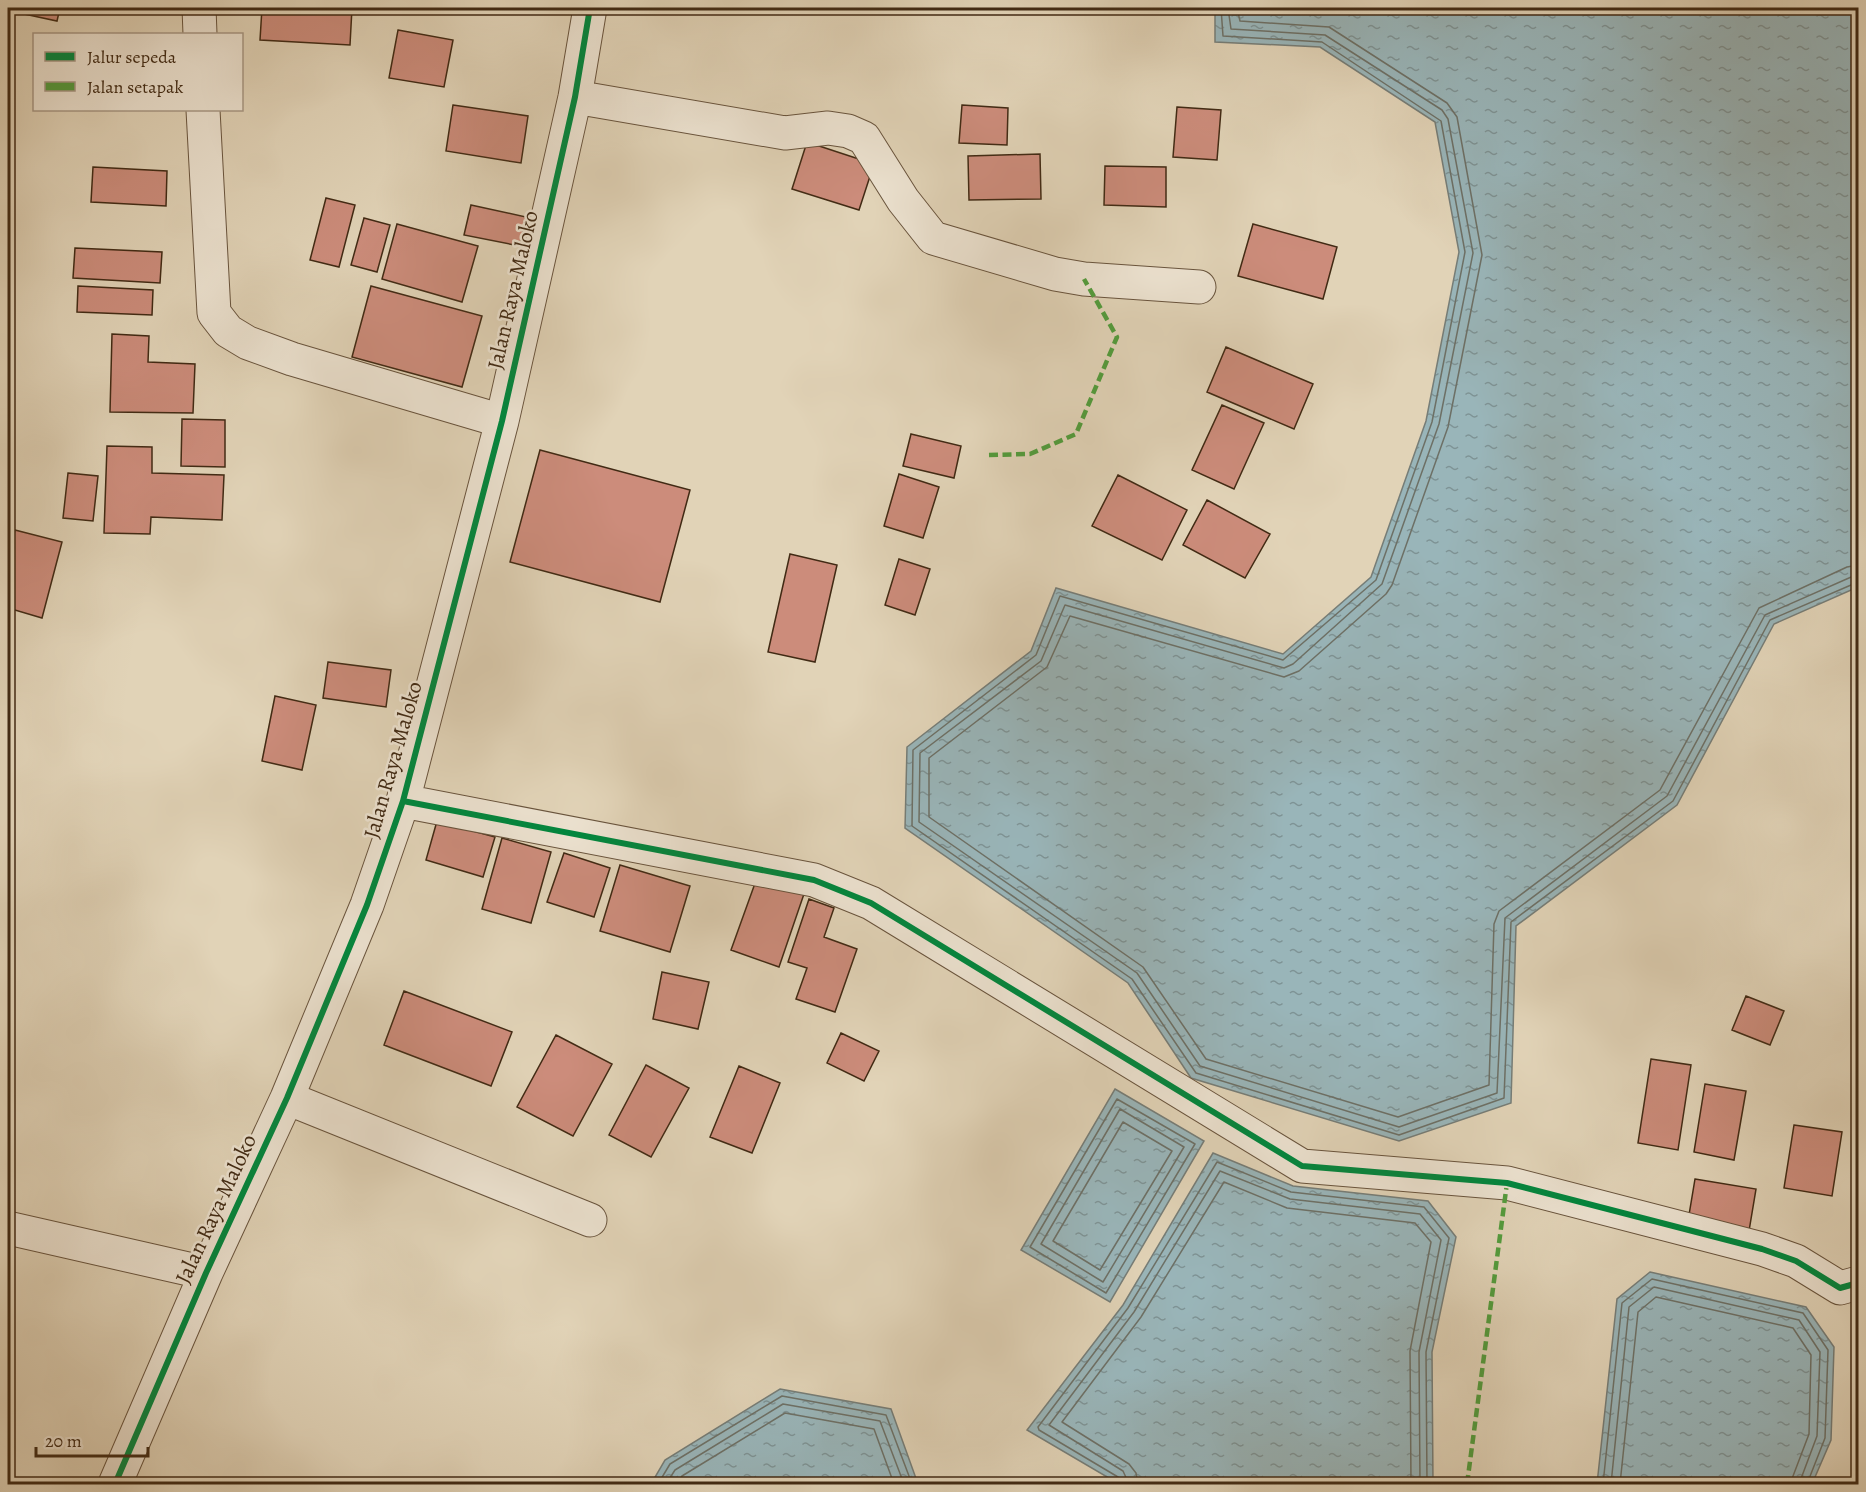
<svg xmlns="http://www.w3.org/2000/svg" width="1866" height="1492" font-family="Alegreya,serif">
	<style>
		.water { fill: url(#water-ripples); stroke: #767d77; stroke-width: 1.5 }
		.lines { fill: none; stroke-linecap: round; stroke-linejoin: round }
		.shore { stroke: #6d7066; stroke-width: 1.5 }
		.building { fill: #cc8c7b; stroke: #412a14; stroke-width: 1.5 }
		.minor-casing { stroke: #69543d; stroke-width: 35 }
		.minor { stroke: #ece2d0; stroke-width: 33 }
		.quiet { stroke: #539c3d; stroke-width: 4.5; stroke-dasharray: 9 4.5; stroke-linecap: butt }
		.cycleway-casing { stroke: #ece2d0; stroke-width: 10 }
		.cycleway { stroke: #00873e; stroke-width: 6 }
		.labels { text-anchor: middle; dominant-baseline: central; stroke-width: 5; stroke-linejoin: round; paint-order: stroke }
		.street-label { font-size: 22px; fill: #412a14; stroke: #ece2d0 }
	</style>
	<defs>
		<pattern id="water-ripples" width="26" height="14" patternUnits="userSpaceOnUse" patternTransform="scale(1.5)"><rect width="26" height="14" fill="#99b5b9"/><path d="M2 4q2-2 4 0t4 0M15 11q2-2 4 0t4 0" fill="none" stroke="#7e9395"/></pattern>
	</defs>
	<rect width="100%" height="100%" fill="#e1d3b7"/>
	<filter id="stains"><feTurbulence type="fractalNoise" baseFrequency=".00333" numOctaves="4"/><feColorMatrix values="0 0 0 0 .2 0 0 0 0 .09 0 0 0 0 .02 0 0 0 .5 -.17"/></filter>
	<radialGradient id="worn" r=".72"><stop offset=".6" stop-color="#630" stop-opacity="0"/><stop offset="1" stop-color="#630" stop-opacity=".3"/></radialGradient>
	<path class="water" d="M1215 8H1858V587L1774 624 1677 805 1516 926 1511 1103 1399 1141 1191 1078 1128 983 905 828 907 747 1031 651 1056 588 1283 654 1371 577 1426 421 1459 252 1435 122 1320 47 1215 42Z
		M1115 1089 1204 1141 1110 1302 1021 1250Z
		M1213 1153 1293 1186 1428 1201 1456 1237 1432 1352 1433 1484H1119L1027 1430 1123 1305Z
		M1650 1272 1806 1307 1834 1347 1831 1440 1812 1484H1597L1617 1299Z
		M780 1389 891 1409 918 1484H651L665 1460Z"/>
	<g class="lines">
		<path class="shore" d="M1221 8 1223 36 1322 42 1441 121 1465 252 1432 422 1376 580 1283 660 1060 596 1036 655 913 750 912 826 1132 979 1196 1073 1399 1135 1504 1098 1511 922 1673 801 1770 620 1858 582
			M1228 8 1231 29 1325 35 1442 110 1448 119 1473 253 1439 424 1382 584 1293 664 1284 668 1065 605 1041 661 920 753 919 822 1137 973 1200 1066 1399 1127 1497 1093 1505 918 1667 796 1765 615 1858 574
			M1237 8 1240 21 1329 27 1447 103 1457 117 1482 255 1448 427 1392 585 1386 594 1299 671 1284 677 1070 616 1047 667 929 758V817L1143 967 1206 1059 1398 1117 1489 1085 1494 924 1499 911 1660 790 1759 608 1847 567 1858 565
			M1117 1099 1195 1144 1106 1293 1030 1247Z
			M1120 1109 1184 1147 1103 1282 1041 1244Z
			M1123 1122 1172 1151 1100 1270 1053 1241Z
			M658 1484 670 1464 782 1396 886 1415 912 1484
			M666 1484 675 1470 783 1404 880 1421 904 1484
			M677 1484 682 1476 785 1413 874 1429 894 1484
			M1121 1484 1118 1477 1039 1430 1038 1427 1128 1308 1217 1162 1291 1192 1424 1207 1449 1238 1426 1352 1427 1484
			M1129 1484 1123 1471 1049 1425 1134 1312 1220 1171 1290 1199 1420 1214 1441 1240 1419 1352 1420 1484
			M1138 1484 1136 1473 1129 1464 1062 1422 1141 1317 1224 1182 1287 1208 1415 1223 1431 1242 1410 1351 1411 1484
			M1603 1484 1622 1303 1652 1279 1803 1313 1828 1350 1825 1438 1807 1484
			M1611 1484 1629 1307 1654 1287 1799 1320 1820 1352 1817 1436 1799 1484
			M1620 1484 1638 1312 1656 1297 1793 1328 1811 1355 1809 1434 1790 1484"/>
	</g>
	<path class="building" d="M11 8H60L57 21 10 11Z
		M262 8H352L350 45 260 40Z
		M516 8H540L538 13Z
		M398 30 453 40 444 87 389 78Z
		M453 105 528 116 521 163 446 151Z
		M962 105 1008 108 1007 145 959 143Z
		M1177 107 1221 110 1217 160 1173 157Z
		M807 142 874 164 859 210 792 189Z
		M1040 154 1041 199 969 200 968 156Z
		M1105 166 1166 167V207L1104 205Z
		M93 167 167 171 166 206 91 202Z
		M326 198 355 205 339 267 310 260Z
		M471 205 526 217 520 246 464 235Z
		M364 218 390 225 377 272 351 265Z
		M397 224 478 246 462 302 382 279Z
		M1253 224 1337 247 1323 299 1238 276Z
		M75 248 162 252 160 283 73 278Z
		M78 286 153 290 152 315 77 312Z
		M371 286 482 316 462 387 352 357Z
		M112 334 149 336 148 362 195 364 193 413 110 412Z
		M1226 347 1313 384 1294 429 1207 392Z
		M1222 405 1264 423 1234 489 1192 470Z
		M182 419 225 420V467L181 466Z
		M911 434 961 446 954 478 903 466Z
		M107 446 152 447V473L224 475 222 520 151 517 150 534 104 533Z
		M540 450 690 490 660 602 510 562Z
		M68 473 98 476 93 521 63 518Z
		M899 474 939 487 923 538 884 526Z
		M1118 475 1187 510 1162 560 1092 526Z
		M1207 500 1270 534 1245 578 1183 545Z
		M15 530 62 542 42 618 8 608V558Z
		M790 554 837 565 815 662 768 652Z
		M899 559 930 569 915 615 885 605Z
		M328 662 391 670 386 707 323 698Z
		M275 696 316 705 302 770 262 761Z
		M437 821 495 837 483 877 426 860Z
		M502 838 551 852 531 923 482 909Z
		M564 853 610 868 594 917 547 902Z
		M620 865 690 886 670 952 600 931Z
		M758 875 805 891 779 967 731 950Z
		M809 899 834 908 824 937 857 949 835 1012 796 999 807 968 788 962Z
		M662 972 709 982 698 1029 653 1019Z
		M404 991 512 1032 491 1086 384 1045Z
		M1746 996 1784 1011 1770 1045 1732 1030Z
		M841 1033 879 1051 864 1081 827 1063Z
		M556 1035 612 1064 573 1136 517 1107Z
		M1651 1059 1691 1065 1678 1150 1638 1143Z
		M646 1065 689 1088 651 1157 609 1135Z
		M739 1066 780 1083 752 1153 710 1137Z
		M1705 1084 1746 1091 1734 1160 1694 1152Z
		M1794 1125 1842 1132 1832 1196 1784 1188Z
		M1695 1179 1756 1189 1749 1231 1688 1221Z"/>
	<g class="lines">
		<g class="minor-casing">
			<path id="minor" d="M199 8 200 34
				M575 97 785 133 828 128 848 131 864 138 903 200 933 238 1055 274 1084 279 1199 287
				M203 110 214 313 228 331 248 343 292 359 502 421
				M403 801 814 880 871 903 1302 1166 1507 1183 1762 1249 1796 1261 1840 1288 1858 1283
				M287 1098 590 1220
				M8 1228 206 1273
				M115 1484 206 1273 287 1098 367 905 403 801 502 421 575 97 590 8"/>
		</g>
		<use href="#minor" class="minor"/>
		<path class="quiet" d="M989 455 1030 454 1076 434 1117 337 1084 279
			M1467 1484 1507 1183"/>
		<g class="cycleway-casing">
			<path id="cycleway" d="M403 801 814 880 871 903 1302 1166 1507 1183 1762 1249 1796 1261 1840 1288 1858 1283
				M115 1484 206 1273 287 1098 367 905 403 801 502 421 575 97 590 8"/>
		</g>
		<use href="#cycleway" class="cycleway"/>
	</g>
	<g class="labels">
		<g class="street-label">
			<text transform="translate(513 290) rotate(-77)">Jalan Raya Maloko</text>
			<text transform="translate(393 760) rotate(-74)">Jalan Raya Maloko</text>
			<text transform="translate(216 1209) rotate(-65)">Jalan Raya Maloko</text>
		</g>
	</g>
	<rect width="1866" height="1492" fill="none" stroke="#e1d3b7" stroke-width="30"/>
	<rect x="9" y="9" width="1848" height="1474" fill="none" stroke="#412a14" stroke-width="3"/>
	<rect x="15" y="15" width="1836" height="1462" fill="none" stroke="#412a14" stroke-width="1.5"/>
	<rect x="33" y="33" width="210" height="78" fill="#ece2d0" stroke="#a89885" stroke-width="1.5"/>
	<rect x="45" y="52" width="30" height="9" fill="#00873e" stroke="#a89885" stroke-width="1.5"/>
	<text x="87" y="63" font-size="18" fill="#412a14">Jalur sepeda</text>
	<rect x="45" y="82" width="30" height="9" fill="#539c3d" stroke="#a89885" stroke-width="1.5"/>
	<text x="87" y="93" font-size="18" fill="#412a14">Jalan setapak</text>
	<path d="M36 1447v9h112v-9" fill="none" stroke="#412a14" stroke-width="3"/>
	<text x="45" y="1447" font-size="18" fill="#412a14" stroke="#ece2d0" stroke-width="4.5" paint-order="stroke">20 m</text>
	<rect width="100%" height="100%" filter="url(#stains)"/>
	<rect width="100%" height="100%" fill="url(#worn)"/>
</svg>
